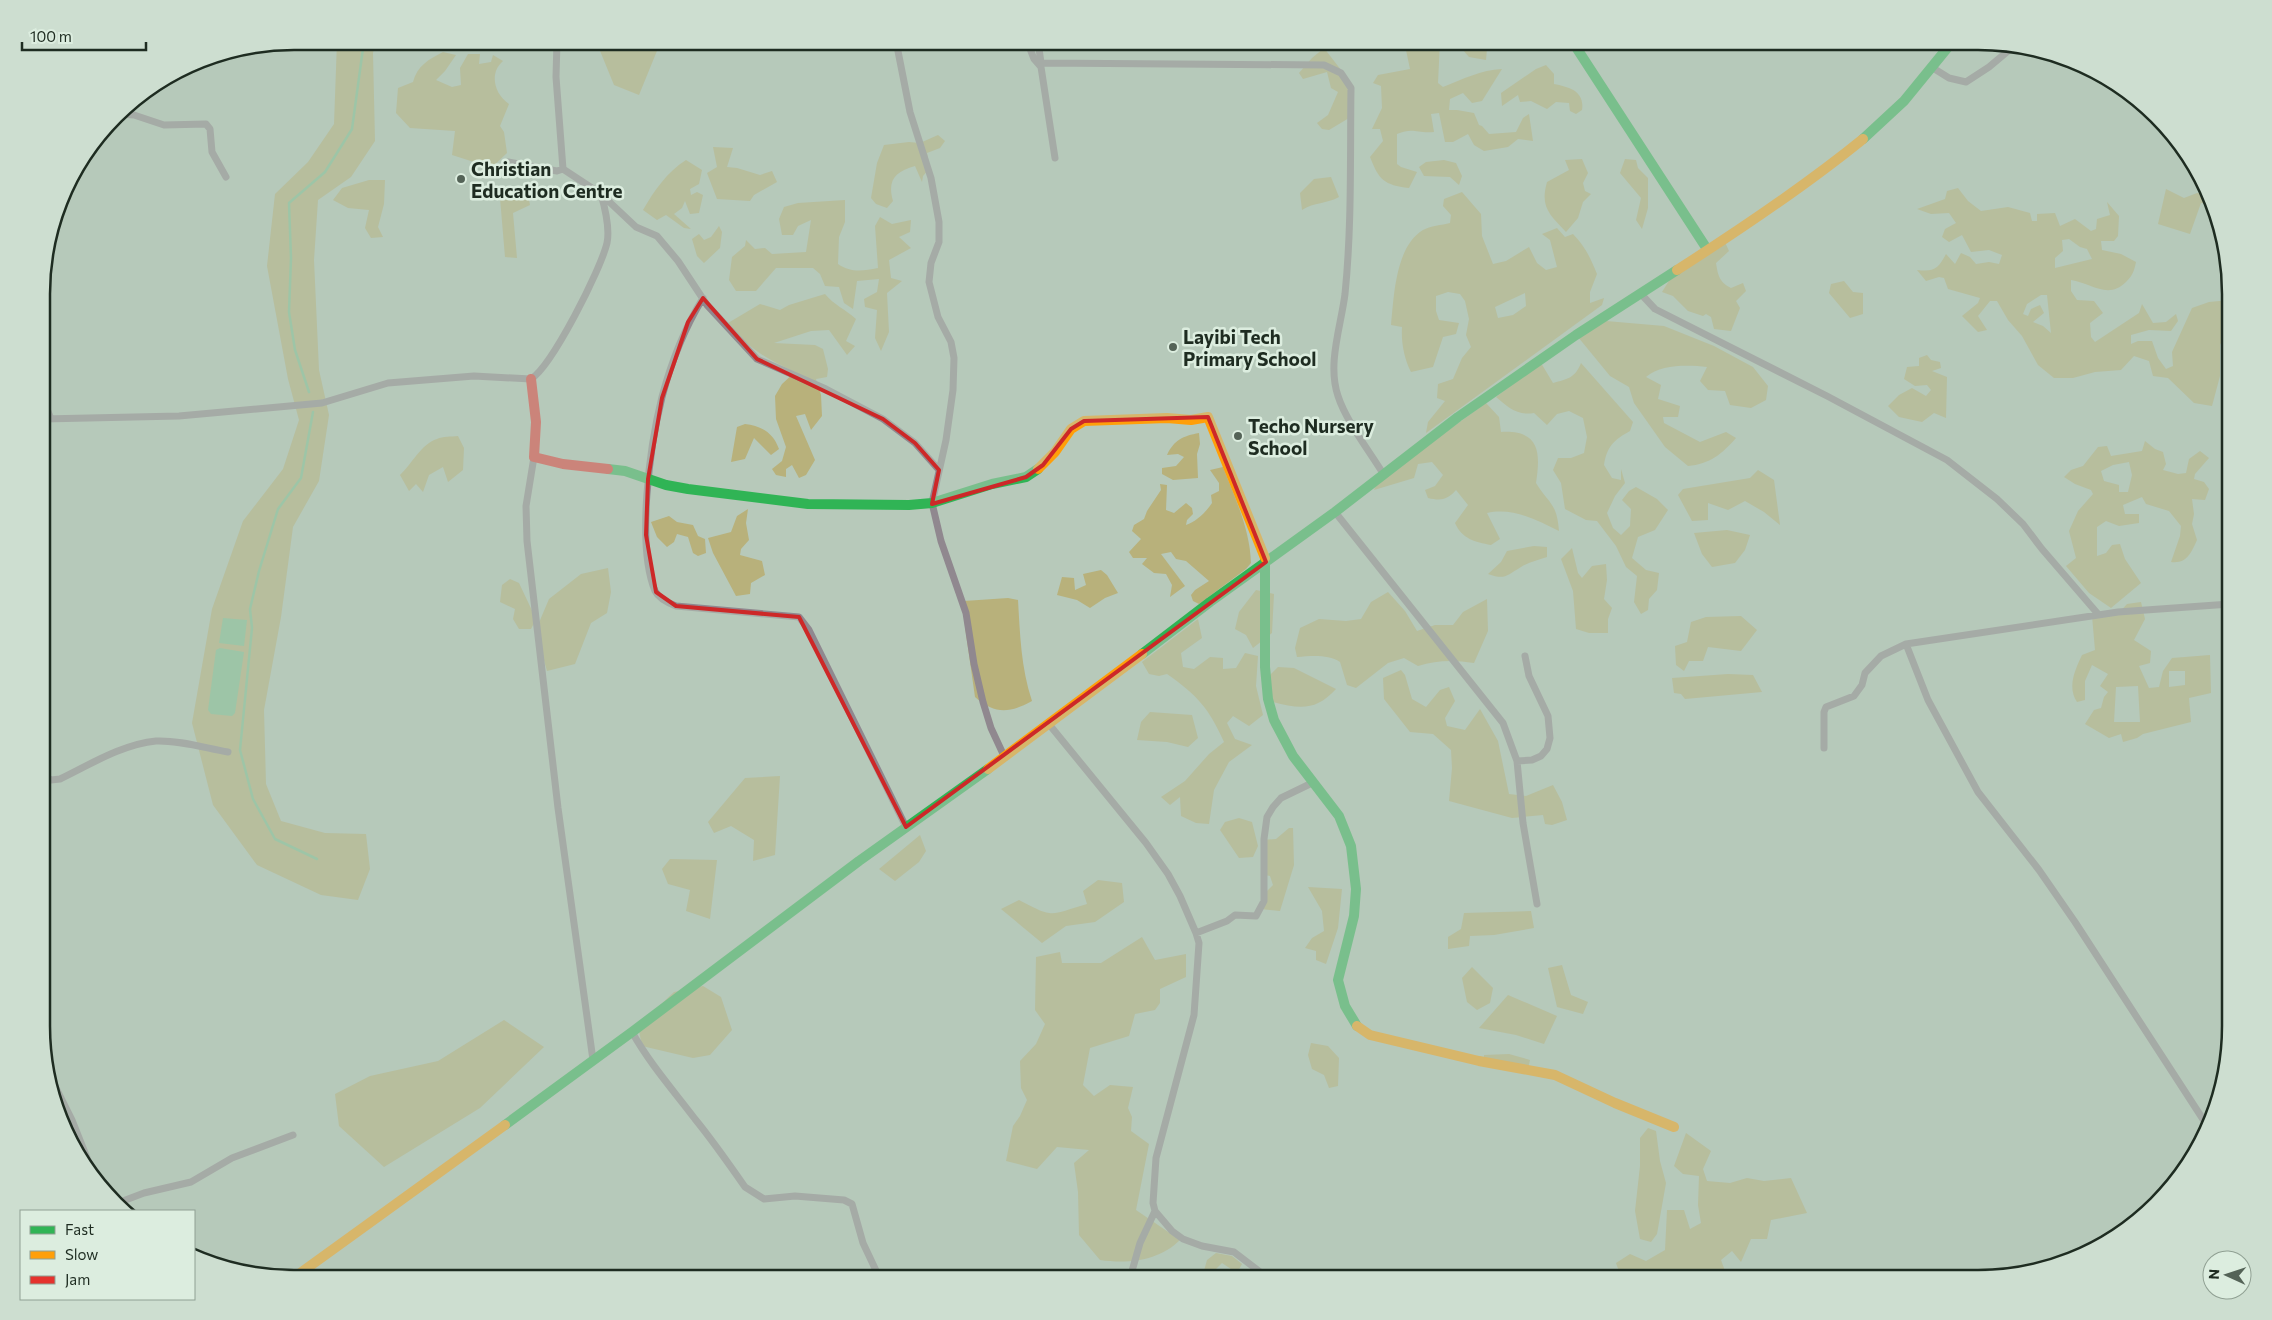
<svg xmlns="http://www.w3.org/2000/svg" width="2272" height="1320" font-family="Commissioner,sans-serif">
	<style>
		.green { fill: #b8b17b; fill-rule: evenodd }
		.water { fill: #7fc290 }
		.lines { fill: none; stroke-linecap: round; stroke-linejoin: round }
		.stream { stroke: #7fc290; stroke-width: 2.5 }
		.street { stroke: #90888f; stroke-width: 7 }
		.fast { stroke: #30b455; stroke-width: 10 }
		.slow { stroke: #ff9f0a; stroke-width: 10 }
		.jam { stroke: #e5322d; stroke-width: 10 }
		.marked { fill: none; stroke: #cd2828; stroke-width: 4; stroke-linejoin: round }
		.poi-dot { fill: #546357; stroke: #dceddf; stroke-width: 2 }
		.labels { text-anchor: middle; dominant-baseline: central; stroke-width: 5; stroke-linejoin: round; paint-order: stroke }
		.poi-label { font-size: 19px; font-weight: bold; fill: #1e2c21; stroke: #dceddf; text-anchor: start }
		.rim { fill: none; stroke: #1e2c21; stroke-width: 2.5 }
	</style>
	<rect width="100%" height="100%" fill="#b7c9ba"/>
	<path class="green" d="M337 41H376L373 53 375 141 351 177 318 200 314 260 319 370 329 415 319 481 293 527 281 617 264 710 266 784 281 821 325 833 366 834 370 869 358 900 321 895 257 865 213 805 192 723 212 609 243 521 283 469 299 420 288 379 267 266 275 194 308 162 334 124Z
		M596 41H661L639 95 614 85Z
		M816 41H853C843 50 828 50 815 51Z
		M1401 41H1440L1438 83 1443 87C1463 79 1481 70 1502 69L1482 101 1472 103 1463 93 1450 99 1449 110H1457L1474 113 1479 125 1482 126 1489 134 1516 132 1523 118 1529 114 1533 141 1518 139 1508 147 1484 151 1474 145 1468 134 1453 142H1445L1439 113 1431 114 1434 132C1417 134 1414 127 1397 134V164L1401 167 1417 172 1409 188C1384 185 1379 180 1370 157L1383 141 1380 129H1372L1382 108 1381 86 1373 83 1378 75 1410 69 1406 50Z
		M1455 41H1483L1487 49 1486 60 1469 57Z
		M1502 41H1535L1530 50H1513Z
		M1324 48 1348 79 1349 118 1329 130 1322 129 1317 123 1328 115 1338 92 1331 88 1327 72 1303 79 1299 73 1312 58Z
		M443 52 456 55 445 71 436 80 452 87 461 85 460 68 468 54H480L479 64 491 62 493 55 503 61C489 73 494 94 509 104L500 126 504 132 507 153 488 171 474 162 452 155 455 131 410 128 396 113 398 88 413 82C417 66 429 59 443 52Z
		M1546 65 1554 74V84C1569 87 1585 91 1582 110L1576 114 1570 111 1569 103 1556 102 1547 109 1531 101 1520 102 1518 95 1502 106 1501 93 1536 69Z
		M938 135 945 141 940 148 927 153 930 168 923 176 922 182 915 166C895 172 887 180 893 201L887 208 876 204 871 198 877 163 884 145 909 142 920 143Z
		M713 147 733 148 727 167 737 168 760 175 772 171 777 182 754 195 750 201 717 199 707 173 717 167Z
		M1582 159 1588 173 1583 183 1585 191 1591 194 1583 202 1578 218 1566 232C1549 214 1540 207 1547 182L1569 170 1565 160Z
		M1625 159 1636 160 1638 168 1648 178V208L1642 229 1636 220 1641 198 1620 173Z
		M686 160 702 170 699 184 690 189 691 195 697 192 703 195 699 213 690 214 685 201 682 208 674 214 691 229 684 228 666 215 657 220 643 210C654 191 667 172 686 160Z
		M1444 160 1456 163 1462 176 1459 185 1450 177 1424 176 1419 167 1426 162Z
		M1331 177 1339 197C1327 204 1314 202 1302 210L1300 193 1314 179Z
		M369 180H385L384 204 378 227 383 237 371 238 365 228 369 210 348 208 333 200 342 188Z
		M1958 188 1968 201 1981 211 2008 207 2030 213 2032 221H2037V214L2055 213 2060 226 2075 219 2091 231 2096 229 2097 219 2110 215 2107 202 2119 216 2118 236 2114 241H2101L2102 250 2121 254 2136 262C2134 271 2133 275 2126 282 2108 300 2091 283 2071 280V291L2077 300 2094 301 2103 313 2090 323 2091 337 2095 342 2139 313 2142 304 2153 323 2166 322 2176 314 2178 321 2171 331 2149 330 2131 335V344L2138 341H2152L2158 358 2166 369 2173 366 2172 352 2192 308 2209 302 2230 300V325L2220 345V376L2212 406 2194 403 2168 378 2153 376 2149 361 2134 356 2121 370 2095 372 2073 378H2054L2038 365 2022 336 2008 320 1997 301H1990L1978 316 1987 330 1978 332 1962 316 1978 303 1980 298 1948 289 1944 278 1939 277 1926 281 1917 270C1934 272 1938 269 1946 254L1955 264 1961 253 1970 257 1976 264 1989 262 1999 264 2002 255 1989 250 1971 252 1962 235 1949 242 1942 237 1945 229 1956 223 1949 213 1931 214 1917 209 1945 199 1947 191ZM2069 239 2080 247 2087 249 2092 259 2055 268V258L2063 251 2062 240ZM2041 295H2047L2051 333 2043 326 2033 322 2044 313 2040 305 2031 309 2028 316 2023 314 2027 304Z
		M2166 189 2184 198 2197 193 2209 194 2213 204 2201 203 2190 234 2158 224Z
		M1462 192 1481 214 1482 236 1493 264 1506 261 1529 247 1537 263 1546 270 1557 267 1550 240 1542 234 1557 228 1565 237 1573 234C1586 248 1590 257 1597 274L1590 292V303L1604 298 1602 305 1426 433 1428 422 1445 401 1437 398 1438 384 1453 379 1462 358 1471 347 1466 335 1469 319 1465 301 1460 294 1448 292 1436 296V311L1439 320 1459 323 1456 334 1443 337 1433 367 1411 372C1404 358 1401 342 1402 327L1391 325C1394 297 1395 247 1423 230 1430 226 1442 225 1450 223L1451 215 1443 206 1444 199ZM1525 293 1526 306 1513 315 1498 318 1495 307Z
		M528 195 530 205 513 213 517 258 505 257 500 198Z
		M845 200V222L839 237 838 264C851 273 863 271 878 268L875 226 880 217 892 224 911 220 910 232 899 237 911 248 889 260 891 278 902 281 887 293 889 332 881 351 875 338 877 310 865 307 864 299 877 292 879 279 857 281 853 309 844 303 839 287 825 286 820 274 813 268H776L756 291H736L729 280 732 257 745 246 746 240 755 249 765 248 772 254 806 252 811 220 798 226 793 235H782L779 219 784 207 798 203Z
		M719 226 722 232 720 248 704 263 697 256 692 239 699 234 704 240 711 237Z
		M1724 240 1729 251 1716 263C1718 275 1719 282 1731 288L1743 283 1746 291 1736 301 1740 308 1731 331 1714 329 1711 317 1706 314 1703 316 1688 311 1673 296 1662 292 1672 276Z
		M1844 281 1853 292 1863 293V314L1850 318 1829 293 1831 284Z
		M825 294C834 305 845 309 856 319L846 341 855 346 847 355 829 330 811 331 774 343 815 345 823 349 828 369 827 377 816 379 821 395 822 416 811 430 805 414 796 416 815 460 806 475 799 478 792 465 786 469V477L776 475 772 469 782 461 786 447 776 419 775 396 782 384 795 372C765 358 749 349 728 323L760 304 780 310 789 305Z
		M1606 321 1664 326 1714 346 1753 367 1768 386 1766 400 1751 408 1730 405 1725 391 1708 390 1700 381 1707 367C1688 365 1661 364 1646 377L1661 385 1658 399 1680 406 1678 417H1663L1664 423 1700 442 1726 432 1736 438C1722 454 1710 464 1688 466L1665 447 1634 403 1629 387 1610 376 1578 337Z
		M1927 355 1931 360 1940 362 1941 368 1932 371 1947 377 1946 418 1934 413 1922 422 1899 417 1888 406 1899 395 1912 388 1926 396 1931 390 1927 385 1915 386 1904 379 1907 367 1919 366V358Z
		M1541 363 1553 383C1568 379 1575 378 1581 363L1633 422 1630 431C1614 440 1607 446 1604 465L1612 478 1621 480V469L1625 483 1615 496 1607 513 1613 528 1621 535 1630 526 1631 509 1622 500 1629 491 1636 487 1657 499 1668 510 1655 530 1638 537 1632 558 1646 570 1659 573 1657 590 1649 599 1648 610 1641 614 1634 602 1637 576 1626 567 1616 546 1597 521 1586 520 1565 509 1561 483 1553 470 1558 458H1571L1584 453 1587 437 1583 418 1569 411 1557 414 1547 425 1534 413C1517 416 1508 407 1496 397Z
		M1486 403 1499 417 1501 432C1539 430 1541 451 1536 483 1549 504 1557 503 1559 531 1536 520 1513 507 1487 513L1500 539 1491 545C1475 542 1462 539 1455 523L1468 505 1456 490C1447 500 1441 501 1428 498L1425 490 1435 486 1443 475 1432 462 1418 464 1414 478 1374 490 1378 481Z
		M745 424C761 426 773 432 779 449L771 455 754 438 745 459 731 462 737 427Z
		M1199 433 1200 444 1197 454 1198 478 1173 480 1162 474V468L1176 466 1184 457 1178 454 1167 455C1174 440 1183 436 1199 433Z
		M458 436 464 448 463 470 448 482 443 467 429 475 423 492 416 484 409 491 400 475C412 464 421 444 437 439 443 436 451 437 458 436Z
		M2145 441 2155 449 2163 452 2166 464 2163 470 2178 474 2186 473 2189 459 2200 451 2209 458 2195 474 2194 479 2204 482 2209 489 2205 500 2192 499 2194 514 2192 524 2197 540C2191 553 2187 564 2171 562L2180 536 2181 526 2169 511 2146 504 2142 497 2123 505 2125 514H2139V523L2119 526 2106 521 2097 527V556L2106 553 2112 545 2120 544 2125 559 2141 583 2111 608 2089 593 2066 566 2076 558 2069 531 2078 511 2093 494 2091 490 2075 484 2064 477 2071 470 2083 466 2098 447 2107 446 2111 456 2142 451ZM2129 462 2132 475 2128 492H2119V485L2104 481 2101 471 2113 465Z
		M1223 467C1235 498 1250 529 1251 563L1246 569 1199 604 1193 601 1191 595 1195 590 1209 581 1186 561 1176 559 1171 552 1161 554 1185 586 1170 597 1172 585 1166 574 1154 573 1142 564 1147 558H1133L1129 552 1141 539 1132 531 1134 525 1144 519 1147 511 1161 490 1160 484 1167 485 1166 510 1174 513 1186 503 1192 508 1193 514 1187 520 1186 525C1196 522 1206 512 1212 503L1211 495 1219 491V483L1210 470Z
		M1758 470 1774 480 1780 525 1764 512 1745 501 1728 510 1708 503V520L1692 521 1678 495 1683 489 1750 478Z
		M748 509 746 523 749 540 741 549 740 555 762 561 765 575 751 583 750 594 736 596 713 553 708 538 731 532 737 516Z
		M669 516 677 522 693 525 698 536 705 539 706 553 698 556 693 553 688 537 677 534 674 542 667 547 657 537 651 522Z
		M1727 530 1750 535 1745 550 1735 563 1712 567 1702 554 1694 533Z
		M1534 546 1547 547V557C1539 560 1528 562 1521 567 1506 576 1505 580 1488 574L1501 562 1507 551Z
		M1572 548 1578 573 1582 578 1592 566 1606 564 1607 580 1604 599 1612 608 1608 619V633H1589L1576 629 1573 591 1561 559Z
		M608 568 611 592 607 613 591 623 575 664 547 671 541 650 538 625 549 599 581 574Z
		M1101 570 1107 575 1118 593 1105 598 1090 608 1077 600 1057 595 1062 577 1074 578 1075 590 1086 585 1083 574Z
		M510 579 519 583 536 619 531 629H519L513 619 515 609 500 602 502 585Z
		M1256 590 1274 594 1272 633 1253 648 1246 635 1235 629 1239 612Z
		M1388 592 1405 611 1417 631 1435 625H1453L1463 612 1487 599 1488 631 1474 663C1454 660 1437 660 1418 666L1404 658 1388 663 1356 688 1347 685 1340 662C1328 654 1311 656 1297 657L1295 648 1300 628 1319 619 1346 621 1361 619 1371 602Z
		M1008 598 1018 600C1020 634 1021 668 1032 701 1010 713 995 715 975 697L965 627 964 601Z
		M2141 602 2145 619 2134 640 2151 651 2150 663 2139 666 2149 688 2159 687 2163 671 2172 658 2210 655 2211 693 2189 698 2191 722 2143 734 2137 738 2123 742 2121 734 2109 738 2085 724 2094 710 2101 708 2104 697 2108 692 2100 686 2108 674 2092 665 2085 681V700L2077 702C2067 687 2075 670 2082 655L2095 650 2092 616 2117 615 2127 604ZM2169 671H2185V685L2169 687ZM2138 686 2140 722H2114L2116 687Z
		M1741 616 1757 630 1741 651 1708 647 1703 661H1689L1684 671 1676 665 1675 646 1687 642 1691 622 1706 617Z
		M1198 619 1202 638 1181 653 1183 667 1194 669 1210 657 1223 658V669L1236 668 1245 653 1258 656 1256 686 1263 715 1249 726 1233 716 1227 723 1235 739 1252 745 1229 762 1214 790 1209 824 1196 823 1181 816 1180 797 1170 805 1161 797 1185 781 1209 754 1224 742C1209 708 1197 695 1167 674L1159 676 1149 674 1142 662Z
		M1278 667 1294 668 1336 689C1316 711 1300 709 1273 702L1264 681Z
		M1401 670 1405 675 1412 699 1426 707 1440 690 1449 687 1455 701 1445 718 1447 726 1465 730 1480 709 1498 741 1509 794 1526 796 1553 785 1562 802 1567 820 1552 825 1545 824 1543 815 1512 818 1449 801 1452 768 1451 750 1433 734 1410 732 1384 699 1383 678Z
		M1728 674 1753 675 1762 692 1685 699 1681 694 1674 693 1672 678Z
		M1150 712 1192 715 1198 738 1188 747 1167 742 1137 740 1141 722Z
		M780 776 775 855 753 861 754 840 731 826 714 833 708 822 745 778Z
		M1239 818 1252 822 1258 846 1253 857 1239 858 1220 830 1225 822Z
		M1289 828H1293L1294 865 1280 911 1261 909 1265 893 1273 885 1270 876 1261 874 1262 840 1276 839Z
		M920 835 926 851 919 862 895 881 879 869Z
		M670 859 717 860 710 919 686 911 690 890 668 884 662 869Z
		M1098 880 1122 883 1124 902 1095 922 1066 926 1042 943 1001 909 1019 900C1055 919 1049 915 1087 904L1083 891Z
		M1308 887 1342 889 1338 928 1326 964 1316 960V951L1305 948 1312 938 1324 931 1322 911Z
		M1531 911 1534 928 1494 935 1470 936 1469 946 1448 949V937L1461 929 1464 913Z
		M1142 937 1155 960 1186 954V977L1160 989V1003L1155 1010 1135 1014 1129 1036 1090 1048 1083 1085 1094 1096 1110 1085 1133 1087 1128 1108 1132 1117 1131 1131 1149 1144 1136 1210 1180 1240C1159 1261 1128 1264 1100 1260L1079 1235 1078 1192 1074 1163 1089 1150 1057 1147 1037 1169 1006 1161 1013 1126 1020 1116 1027 1100 1021 1088 1020 1061 1036 1044 1045 1024 1035 1010 1036 957 1060 952 1062 963H1101Z
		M1562 965 1571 995 1588 1002 1583 1014 1557 1007 1548 968Z
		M1472 967 1493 988 1490 1003 1477 1010 1467 1002 1462 978Z
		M703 986 721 997 732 1030 710 1055 693 1058 642 1046 638 1026 674 992Z
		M1508 995 1557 1016 1544 1044 1516 1035 1479 1028Z
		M504 1020 544 1047 480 1108 384 1167 339 1126 335 1094 370 1076 438 1061Z
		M1311 1043 1328 1046 1339 1058 1338 1086 1329 1088 1324 1075 1312 1069 1308 1055Z
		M1509 1054 1530 1060 1528 1069 1484 1064V1055Z
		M1648 1128 1656 1131 1660 1161 1666 1183 1657 1234 1651 1242 1640 1239 1635 1211 1640 1166V1138Z
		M1686 1133 1711 1151 1703 1169 1707 1181 1730 1183 1747 1178 1764 1181 1791 1178 1807 1213 1771 1220 1767 1239H1751L1741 1262 1732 1251 1721 1260 1725 1271 1751 1269 1764 1278H1696L1691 1269 1675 1276V1278L1621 1277 1616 1263 1630 1254 1646 1261 1665 1250 1667 1210H1684L1690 1229 1701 1223 1698 1205 1699 1176 1683 1174 1674 1166Z
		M1216 1253 1232 1256 1242 1264 1237 1273 1222 1263 1214 1271 1216 1278H1202L1207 1260Z"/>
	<path class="water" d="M223 618 247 620 244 646 219 643Z
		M220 648 244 652 235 713 232 716 211 714 208 710 216 650Z"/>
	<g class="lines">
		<path class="stream" d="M309 392 295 350 289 312 291 258 289 203 325 172 352 129 364 41
			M313 412 301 478 278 509 259 571 250 609 252 628 240 750 253 799 275 839 317 859"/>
		<path class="street" d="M557 41 556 77 563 169
			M896 41 910 112 931 178 939 222V242L931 263 929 282 938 317 951 342 954 358 953 390 946 440 932 503 941 541 966 613 974 664 983 702 991 728 1004 756
			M1027 41 1034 59 1041 67 1055 158
			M1038 41 1041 63 1324 65 1341 73 1351 88C1350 156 1352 225 1345 294 1341 326 1327 364 1338 396 1346 421 1370 452 1384 475
			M1933 68 1949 78 1966 82 1989 67 2014 46
			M120 114 134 115 164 125 206 124 210 129 212 152 226 177
			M508 162 557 171 563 169 601 194 636 227 657 236 678 261 707 305 757 359 826 389 883 419 915 443 939 470
			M1641 294 1655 309 1827 396 1947 460 1997 499 2023 524 2042 549 2098 614
			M703 298C684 329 671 363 662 397 650 445 636 545 655 591 659 599 668 603 676 606L799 617 809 630 906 827
			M43 399 51 419
			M43 419 179 416 322 403 388 383 474 376 531 379C552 366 601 269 607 243 610 229 605 208 601 194
			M534 457 526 506 527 541 558 808 593 1060
			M1335 512 1503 723 1517 761 1523 823 1537 904
			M1906 644 1928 700 1978 792 2039 870 2075 922 2208 1127
			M1048 723 1146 843 1168 874 1180 896 1196 933 1199 943 1194 1015 1156 1158 1153 1203 1155 1211 1172 1231 1183 1239 1202 1246 1234 1252 1268 1278
			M1824 748V712L1826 707 1854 696 1862 685 1865 673 1881 656 1906 644 2118 612 2230 604
			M1517 761 1532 760 1541 756 1547 749 1550 738 1548 716 1529 676 1525 656
			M43 775 51 780 60 779C89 765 123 744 156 741 179 740 205 748 228 752
			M1196 933 1227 921 1235 915 1256 916 1264 901V839L1267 817 1273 807 1281 798 1312 783
			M632 1032C650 1064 673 1090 695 1119 713 1141 729 1164 745 1187L764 1199 795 1196 844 1200 852 1204 863 1243 880 1279
			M45 1066 72 1120 97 1183
			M115 1204 144 1193 191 1182 232 1158 293 1135
			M1130 1278 1140 1243 1155 1211"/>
		<path class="fast" d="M1572 41 1707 249
			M1863 139 1904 101 1953 41
			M608 469 625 471 666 485 688 489 808 504 909 505 932 503 992 484 1026 477 1038 469
			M1265 558V667L1268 699 1274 720 1293 756 1339 816 1351 846 1356 889 1354 916 1338 980 1345 1006 1357 1026
			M1142 654 1210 602 1335 512 1458 417 1576 335 1677 270
			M505 1125 632 1032 859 861 988 769"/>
		<path class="slow" d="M1677 270C1741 229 1804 187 1863 139
			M1038 469 1055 452 1071 429 1084 421 1167 418 1191 420 1208 417 1265 558
			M988 769 1142 654
			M1357 1026 1370 1035 1479 1061 1555 1075 1615 1103 1674 1127
			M292 1279 505 1125"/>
		<path class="jam" d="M531 379 536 422 534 457 563 464 608 469"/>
	</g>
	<path d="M0 0H2272V1320H0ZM703 298 757 359 883 419 915 443 939 470 932 504 1026 477 1043 465 1071 429 1084 421 1208 417 1266 562 906 827 799 617 676 606 656 592 646 535 648 479 662 398 688 322Z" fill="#b7c9ba" fill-opacity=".55" fill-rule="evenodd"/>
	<path class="marked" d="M703 298 757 359 883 419 915 443 939 470 932 504 1026 477 1043 465 1071 429 1084 421 1208 417 1266 562 906 827 799 617 676 606 656 592 646 535 648 479 662 398 688 322Z"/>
	<g class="poi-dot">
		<circle cx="461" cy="179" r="5"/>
		<circle cx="1173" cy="347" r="5"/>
		<circle cx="1238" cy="436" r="5"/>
	</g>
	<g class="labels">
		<g class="poi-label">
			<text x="471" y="168">Christian<tspan x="471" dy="22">Education Centre</tspan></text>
			<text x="1183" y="336">Layibi Tech<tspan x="1183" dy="22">Primary School</tspan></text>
			<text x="1248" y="425">Techo Nursery<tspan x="1248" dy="22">School</tspan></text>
		</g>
	</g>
	<path d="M0 0H2272V1320H0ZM294 50H1978A244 244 0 0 1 2222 294V1026A244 244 0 0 1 1978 1270H294A244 244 0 0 1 50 1026V294A244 244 0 0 1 294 50Z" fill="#cdded0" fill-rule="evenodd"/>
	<path class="rim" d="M294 50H1978A244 244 0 0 1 2222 294V1026A244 244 0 0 1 1978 1270H294A244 244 0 0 1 50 1026V294A244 244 0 0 1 294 50Z"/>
	<rect x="20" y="1210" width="175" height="90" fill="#dceddf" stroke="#90a093"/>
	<rect x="30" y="1226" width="25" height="8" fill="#30b455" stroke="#90a093"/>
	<text x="65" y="1235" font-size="15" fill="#1e2c21">Fast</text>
	<rect x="30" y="1251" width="25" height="8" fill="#ff9f0a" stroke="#90a093"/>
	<text x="65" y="1260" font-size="15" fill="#1e2c21">Slow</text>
	<rect x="30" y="1276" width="25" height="8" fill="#e5322d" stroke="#90a093"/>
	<text x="65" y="1285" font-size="15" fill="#1e2c21">Jam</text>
	<g transform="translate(2227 1275) rotate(273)"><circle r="24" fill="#dceddf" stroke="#90a093"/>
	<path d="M0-4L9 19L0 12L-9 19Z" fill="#546357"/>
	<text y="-8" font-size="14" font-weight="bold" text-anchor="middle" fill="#1e2c21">N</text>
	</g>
	<path d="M22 42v8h124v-8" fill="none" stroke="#1e2c21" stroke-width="2.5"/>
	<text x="30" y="42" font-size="15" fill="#1e2c21" stroke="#dceddf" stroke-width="4" paint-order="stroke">100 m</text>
</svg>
